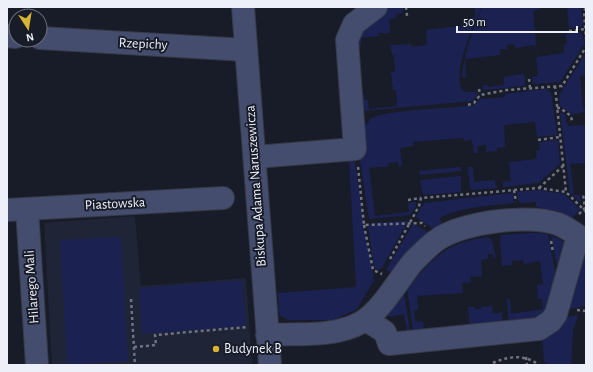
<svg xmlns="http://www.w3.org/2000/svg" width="593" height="372" font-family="'Alegreya Sans',sans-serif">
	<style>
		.built { fill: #1f2437 }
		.green { fill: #1b2252 }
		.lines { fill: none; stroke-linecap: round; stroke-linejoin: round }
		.minor-casing { stroke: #363a46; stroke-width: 24 }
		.path { stroke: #717480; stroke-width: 2.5; stroke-dasharray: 3 3; stroke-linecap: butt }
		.minor { stroke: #454d6e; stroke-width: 22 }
		.poi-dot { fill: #d7b434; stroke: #181c29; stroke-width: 1.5 }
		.labels { text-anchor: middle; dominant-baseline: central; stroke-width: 4; stroke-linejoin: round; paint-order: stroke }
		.street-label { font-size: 14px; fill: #edf0f9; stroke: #181c29 }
		.poi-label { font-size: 14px; fill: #edf0f9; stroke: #181c29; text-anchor: start }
	</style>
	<rect width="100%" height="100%" fill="#181c29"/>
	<path class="built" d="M135 216 141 286 246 278 252 365H52L44 223Z"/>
	<path class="green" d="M385 7H403V13L396 14V18L389 19 390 33H379V36L361 38V46L358 47 353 39Z
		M470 7H481C473 31 454 63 461 89L466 92H477V95L473 101 363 111 354 94H364L365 100H368L369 109 397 106 396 90H393L391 72H395L394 55H392L390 45 411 44 412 47 427 45 426 30 468 25V18L475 17V8Z
		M482 7H540V9L533 11 537 53 535 45 515 48 514 44 507 45V49H500V55L465 59 466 77H462C464 53 473 30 482 7Z
		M567 7H581L583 24 581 27 569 28Z
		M581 32 585 43 560 82 533 84 532 77 538 76 536 57 564 53V45L567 44 566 34Z
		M586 53V75L580 76 583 109H586V112L572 114 560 106 559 95Z
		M523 74 525 77V86L483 90 482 85H487L488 87 504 85V77Z
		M546 89 551 93 557 135 537 137 535 122 504 125 505 147 497 148V151L486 152V145L477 146 478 153H474L472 140 464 141 463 138 413 142V146L400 148 402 166 399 167 398 162 388 163 389 166 369 168 375 216 409 212 408 203 416 202V206L410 215 369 219 359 154 361 128 368 123 370 119C385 109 451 109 474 105L480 99 505 97V94Z
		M560 112 566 115V122L569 126 586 125V163L570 164 574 195H580L581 203 570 193Z
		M558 140 560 164 538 183 503 187V182L511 181 509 162 537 159 536 151 540 150 539 142Z
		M349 156H354L364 225 374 280 357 309 338 318 330 320H289L280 316 277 308 279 307 278 293 356 287Z
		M461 167V171L420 175 419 171Z
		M468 167H473L474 182 494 180 497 188 472 190 470 188Z
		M461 176V192L425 195 422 192 420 180Z
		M539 190 564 194 580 209 572 218 560 212 536 207V202L519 203 517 192Z
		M513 193 514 203C490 206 462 206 440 218L442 227 435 230 416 217 424 203Z
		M408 221 382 268 377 270 374 267 368 226 373 223Z
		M413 224 432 234 393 273 386 270Z
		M532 233 548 234 558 286 546 319 509 325 507 299H510L511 314 543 309 542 299H538L537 285 543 284 540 261 524 264 523 260 512 261V265L502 266 500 238 501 235Z
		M551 235 566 243 560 280Z
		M121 237 128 361 67 365 60 240Z
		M488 237 492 240 496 258H493V254H488V259L481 260 482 276 470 277 471 282 462 283 463 293 417 296 418 310 414 311 415 321 423 322 424 330 414 336 407 289C432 258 447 242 488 237Z
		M584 256 586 258V306L565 310Z
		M242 280 246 326 142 334 139 288Z
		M404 293 411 337H408L404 314 386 317Z
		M492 306 493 314 502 312 503 325H470L468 307H475V310L481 309V307Z
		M578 315 573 330 571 365H547L544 361 542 336 561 318Z"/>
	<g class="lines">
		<g class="minor-casing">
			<path id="minor" d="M243 7 270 365
				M7 36 16 37
				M40 38 246 50
				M255 157 355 149 347 40 354 24 376 7
				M27 209 37 365
				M7 210 223 198
				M366 320 385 332 389 344 539 329 551 321 556 314 578 236
				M267 335C298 333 334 338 362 322 382 310 398 280 413 262 421 254 430 244 440 238 466 222 529 214 558 224 568 228 577 235 586 241"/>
		</g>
		<path class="path" d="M406 7 407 16
			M586 8 584 11 586 39
			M569 31 585 29
			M529 79 530 88
			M555 86 566 192 586 212
			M479 89 480 95
			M468 105 474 103 480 95 507 90 562 86 586 47
			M557 108H560L571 116 572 121
			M538 140 560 137
			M358 167 364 225 422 223 425 226
			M539 188 563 166
			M514 190 516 202
			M408 200 421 198
			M579 214 585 208 583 194
			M364 225 373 270 382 274
			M551 241 553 252
			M390 259 419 206 421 198 539 188 566 192
			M131 299 135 365
			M577 310 586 311
			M134 347 156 345 155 335 248 327
			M235 348 251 347
			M526 357 527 365
			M493 363C508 356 525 354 539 365"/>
		<use href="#minor" class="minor"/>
	</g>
	<circle class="poi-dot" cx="216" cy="349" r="4"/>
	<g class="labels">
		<g class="street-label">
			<text transform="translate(143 44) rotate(3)">Rzepichy</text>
			<text transform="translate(256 186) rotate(-94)">Biskupa Adama Naruszewicza</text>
			<text transform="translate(115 204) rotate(-3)">Piastowska</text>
			<text transform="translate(32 287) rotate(-94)">Hilarego Mali</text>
		</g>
		<g class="poi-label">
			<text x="224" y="349">Budynek B</text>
		</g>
	</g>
	<rect width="593" height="372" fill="none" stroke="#edf0f9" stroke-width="16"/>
	<g transform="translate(28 28) rotate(168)"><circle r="19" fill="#181c29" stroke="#6d717c"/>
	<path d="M0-3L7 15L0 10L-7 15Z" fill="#d7b434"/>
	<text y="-6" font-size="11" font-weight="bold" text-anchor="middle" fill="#edf0f9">N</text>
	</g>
	<path d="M457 26v6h120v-6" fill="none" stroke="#edf0f9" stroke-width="2"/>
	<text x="463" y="26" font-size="12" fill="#edf0f9" stroke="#181c29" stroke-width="3" paint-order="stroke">50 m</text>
</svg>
